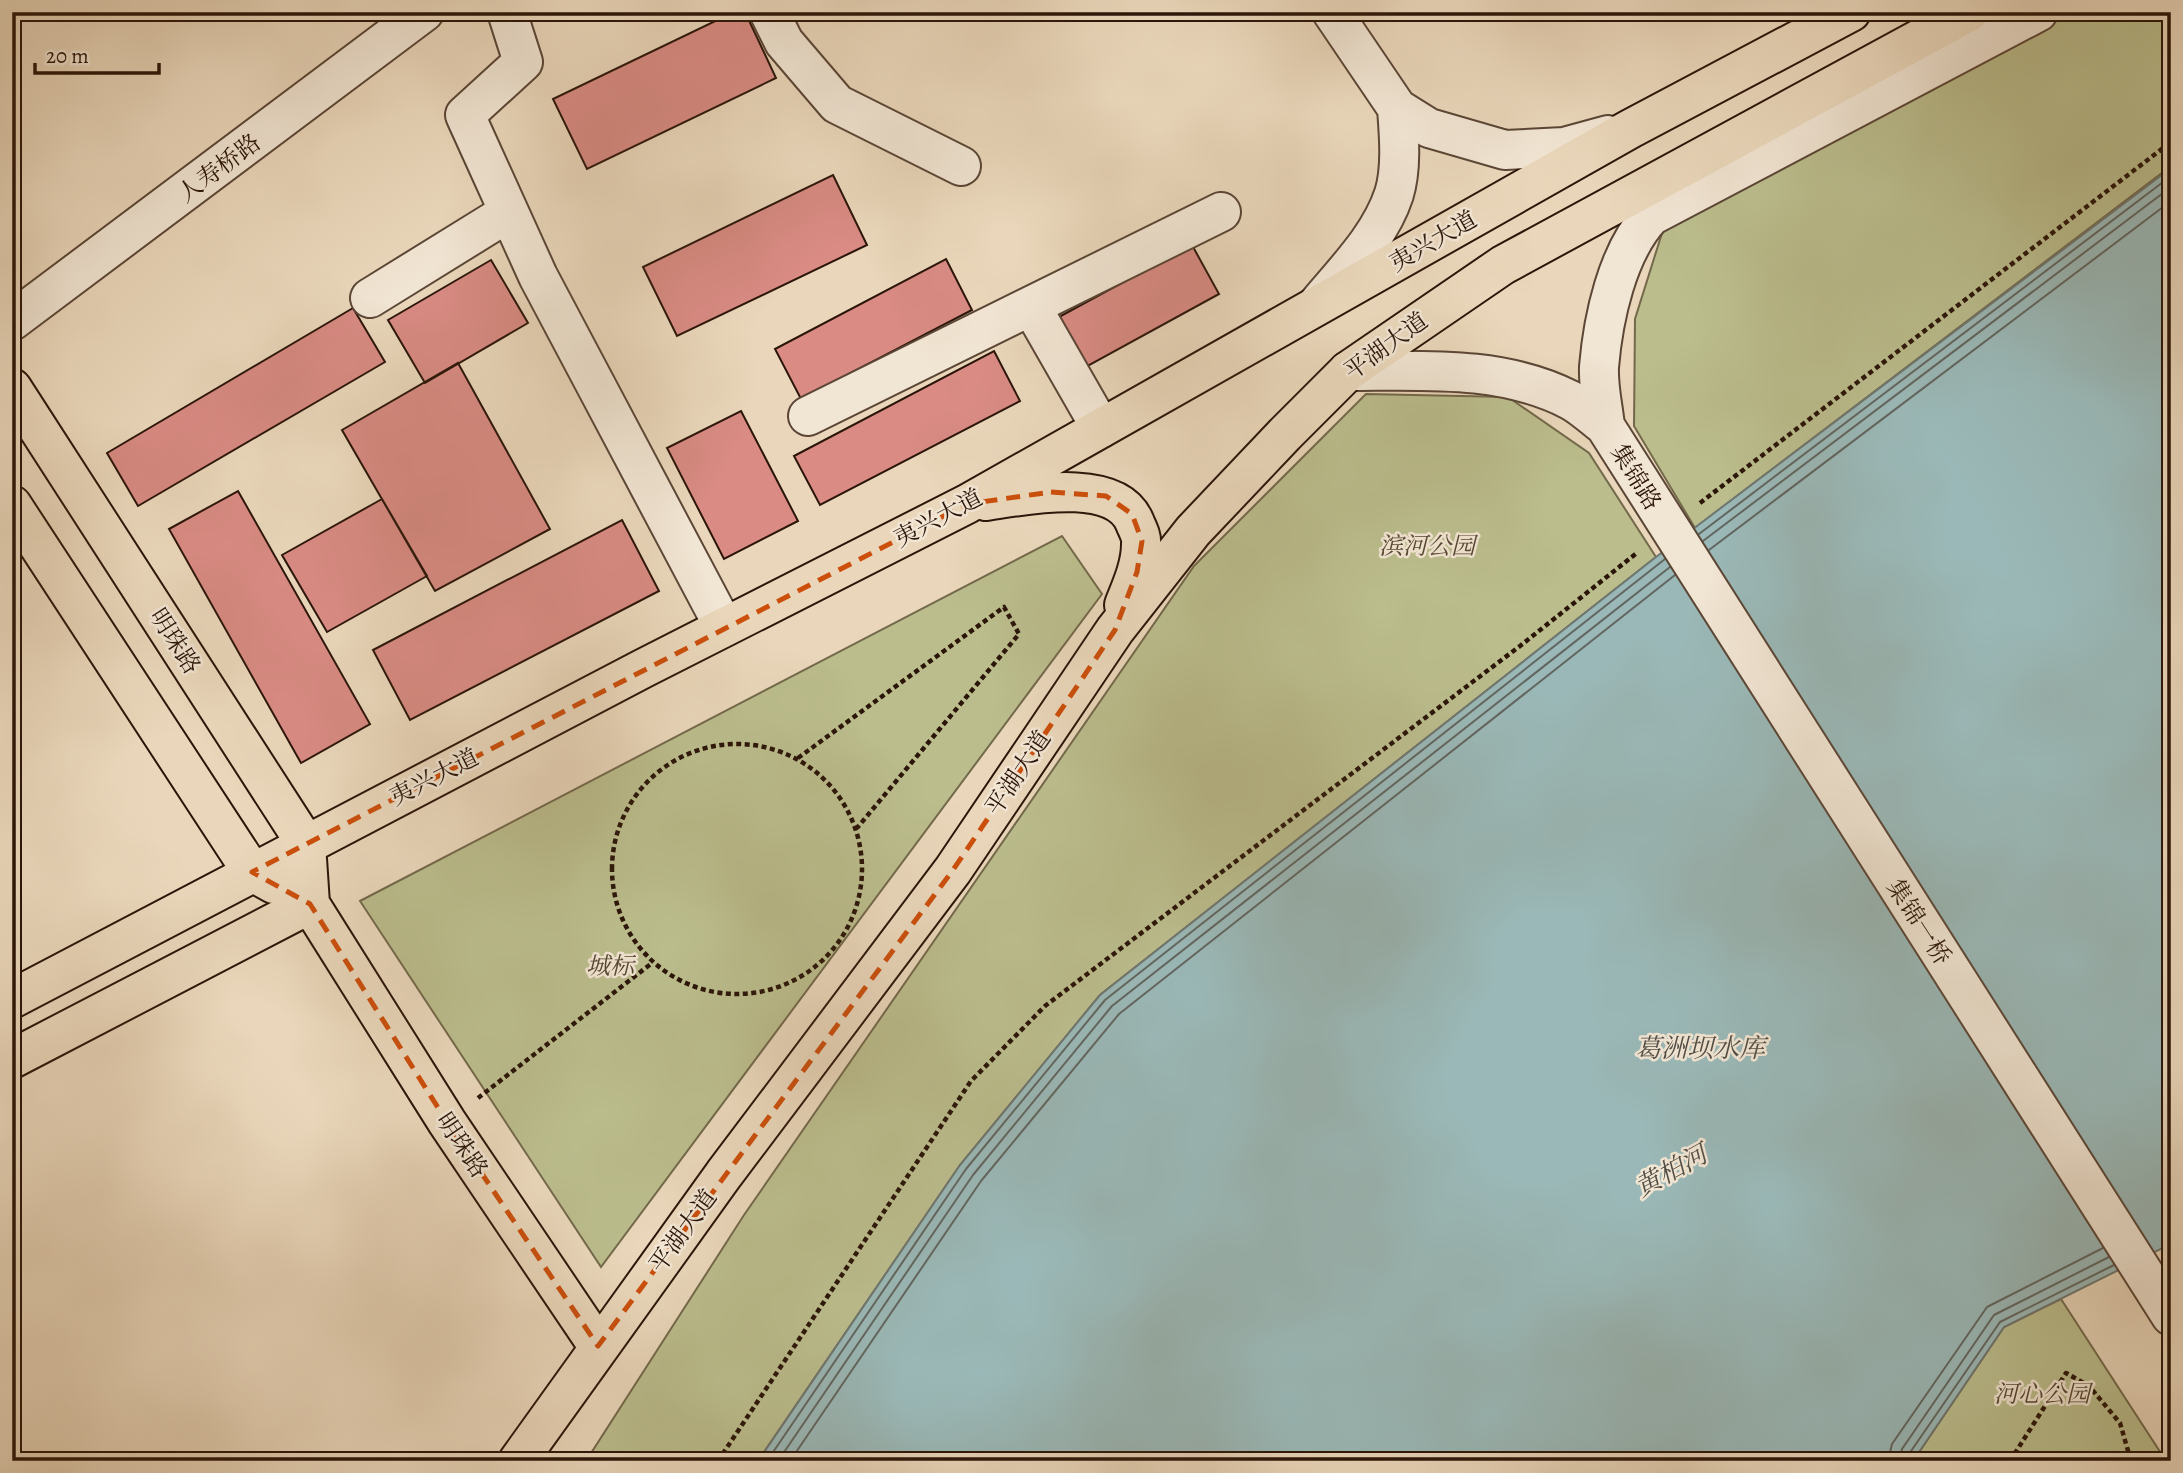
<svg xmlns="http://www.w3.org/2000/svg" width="2183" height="1473" font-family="Alegreya,'Noto Serif SC',serif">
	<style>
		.green { fill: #bbbd8d; stroke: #73694b; stroke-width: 2 }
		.water { fill: #9ab8b7; stroke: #6e7771; stroke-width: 2 }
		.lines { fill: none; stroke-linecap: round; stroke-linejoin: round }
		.shore { stroke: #626660; stroke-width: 2 }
		.building { fill: #d98b84; stroke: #2b1509; stroke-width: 2 }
		.minor-casing { stroke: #5b4636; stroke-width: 42 }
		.major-casing { stroke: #2b1509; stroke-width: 42 }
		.path { stroke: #2b1509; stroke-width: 4.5; stroke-dasharray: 5 3.5; stroke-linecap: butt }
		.minor { stroke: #f1e5d3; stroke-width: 38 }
		.major { stroke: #ead7bb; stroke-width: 38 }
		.marked { fill: none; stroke: #cc4f0c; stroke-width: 5; stroke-dasharray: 14 9; stroke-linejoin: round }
		.labels { text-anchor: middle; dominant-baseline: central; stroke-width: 5; stroke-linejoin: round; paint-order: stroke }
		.street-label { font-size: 24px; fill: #2b1509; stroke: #f1e5d3 }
		.park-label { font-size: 24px; font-style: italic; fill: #564731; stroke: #f1e5d3 }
		.water-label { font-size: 26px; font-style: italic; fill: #524e46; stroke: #f1e5d3 }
	</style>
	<rect width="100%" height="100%" fill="#ead7bb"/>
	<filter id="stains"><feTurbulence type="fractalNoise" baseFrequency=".00286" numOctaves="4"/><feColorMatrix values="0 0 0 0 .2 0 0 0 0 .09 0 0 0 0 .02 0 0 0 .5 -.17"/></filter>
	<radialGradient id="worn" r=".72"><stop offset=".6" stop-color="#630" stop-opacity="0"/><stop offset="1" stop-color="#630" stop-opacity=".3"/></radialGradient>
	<path class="green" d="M2052 12H2171V166L1695 528 1634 426 1635 319 1668 214Z
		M1366 394 1508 397 1589 453 1656 557 1100 995 960 1165 758 1461H586L744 1215 1194 566Z
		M1062 536 1102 594 601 1267 360 901Z
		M2061 1299 2166 1461H1913L2004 1327Z"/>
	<path class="water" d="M2171 168V1244L2004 1327 1913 1461H758L960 1165 1100 995 1656 557Z"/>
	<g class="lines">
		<path class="shore" d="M1699 534 2171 176
			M1703 541 2171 187
			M1709 550 2171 201
			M767 1461 966 1169 1105 1000 1665 559
			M778 1461 973 1175 1112 1006 1670 567
			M790 1461 981 1181 1119 1014 1675 575
			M1888 1461 1892 1444 1987 1307 2103 1248
			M1899 1461 1902 1449 1994 1315 2109 1257
			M1908 1461 1909 1454 2000 1322 2114 1265"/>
	</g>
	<path class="building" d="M734 12H745L776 78 587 169 553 99Z
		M833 175 867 245 677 336 643 267Z
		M1192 245 1219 294 1084 368 1057 318Z
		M946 259 972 310 801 399 775 349Z
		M491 260 528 323 425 383 388 320Z
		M353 308 385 362 138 506 107 453Z
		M994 351 1020 401 820 505 794 456Z
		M458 363 550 529 435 591 342 430Z
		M741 411 798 521 724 559 667 448Z
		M238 491 370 724 301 763 169 529Z
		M382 499 427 576 327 632 282 555Z
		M622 520 659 591 410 720 373 650Z"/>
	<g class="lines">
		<g class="minor-casing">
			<path id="minor" d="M507 12 523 62 465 115 538 276 724 627
				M769 12 784 42 837 104 961 166
				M1332 12 1397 108 1429 128 1505 150 1564 147 1608 135
				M370 298 509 212
				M1317 305C1345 271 1380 237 1394 194 1402 168 1399 135 1397 108
				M1031 306 1101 428
				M12 321 424 12
				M1348 371C1422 371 1502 365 1570 400 1582 406 1594 418 1605 426L2171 1316
				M808 416 1221 212
				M1605 426C1603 407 1598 386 1599 367 1603 319 1617 252 1651 216L2038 12"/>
		</g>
		<g class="major-casing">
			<path id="major" d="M12 388 306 844 310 904 447 1122 598 1346
				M986 501C1026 495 1117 476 1135 523 1138 530 1142 537 1141 544 1141 565 1132 585 1124 605
				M12 505 252 872 274 884
				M12 999 644 668 967 504 1630 129 1851 12
				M12 1059 310 904
				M518 1461 724 1174 953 870 1115 630 1193 531 1285 434 1348 371 1503 265 1969 12"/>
		</g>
		<path class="path" d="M1700 503 2171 142
			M612 869a125 125 0 1 1 250 0a125 125 0 1 1-250 0Z
			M798 758 1004 607 1019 634 857 828
			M478 1098 652 963
			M718 1461 971 1081 1045 1006 1520 646 1638 552
			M2010 1461 2066 1373 2089 1386 2120 1423 2131 1461"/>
		<use href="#minor" class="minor"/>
		<use href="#major" class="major"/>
	</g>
	<path class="marked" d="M1051 492 1106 496 1132 514 1142 541 1137 572 1115 630 953 870 598 1346 447 1122 310 904 252 872 967 504Z"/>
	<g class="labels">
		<g class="street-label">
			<text transform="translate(219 168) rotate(-37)">人寿桥路</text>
			<text transform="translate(1433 241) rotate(-30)">夷兴大道</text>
			<text transform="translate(1386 346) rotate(-36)">平湖大道</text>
			<text transform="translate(1636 477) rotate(58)">集锦路</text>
			<text transform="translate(938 518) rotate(-28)">夷兴大道</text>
			<text transform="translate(175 641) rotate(57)">明珠路</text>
			<text transform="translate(1018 773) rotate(-56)">平湖大道</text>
			<text transform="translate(434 777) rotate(-27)">夷兴大道</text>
			<text transform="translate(1919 922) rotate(57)">集锦一桥</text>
			<text transform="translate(462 1145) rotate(56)">明珠路</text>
			<text transform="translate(683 1231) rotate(-54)">平湖大道</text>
		</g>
		<g class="park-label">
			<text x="1427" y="546">滨河公园</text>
			<text x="610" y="966">城标</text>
			<text x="2042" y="1394">河心公园</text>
		</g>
		<g class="water-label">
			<text x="1700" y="1048">葛洲坝水库</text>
			<text transform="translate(1671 1171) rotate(-29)">黄柏河</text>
		</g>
	</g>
	<rect width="2183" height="1473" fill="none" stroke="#ead7bb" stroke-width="42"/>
	<rect x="14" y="14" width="2155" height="1445" fill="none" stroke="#2b1509" stroke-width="3.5"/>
	<rect x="21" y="21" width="2141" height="1431" fill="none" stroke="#2b1509" stroke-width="2"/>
	<path d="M35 63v10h124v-10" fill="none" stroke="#2b1509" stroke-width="3.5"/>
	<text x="46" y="63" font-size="21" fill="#2b1509" stroke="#f1e5d3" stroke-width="5" paint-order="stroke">20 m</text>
	<rect width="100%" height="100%" filter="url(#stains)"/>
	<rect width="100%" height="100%" fill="url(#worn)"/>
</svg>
